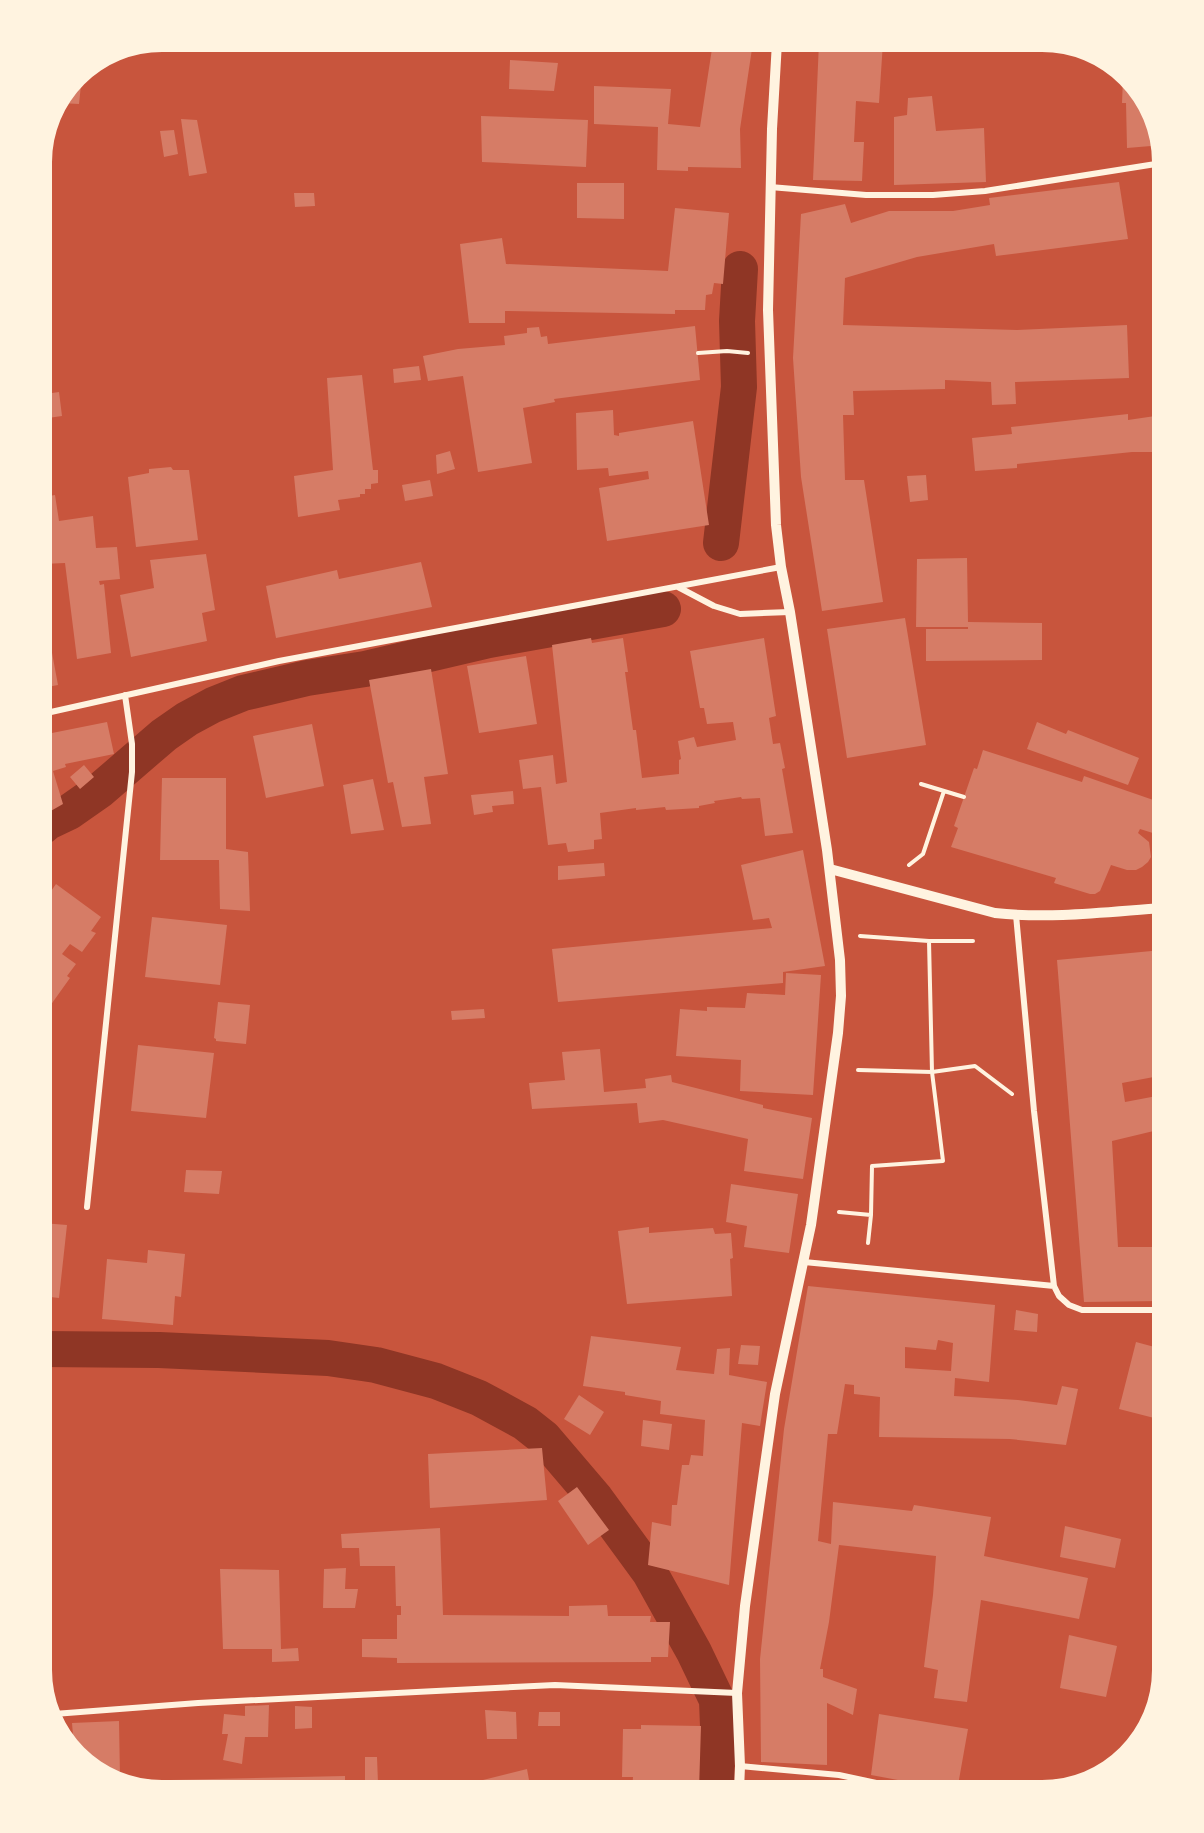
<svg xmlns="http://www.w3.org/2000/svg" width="1204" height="1833" font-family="Commissioner,sans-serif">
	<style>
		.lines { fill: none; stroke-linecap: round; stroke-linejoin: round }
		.canal { stroke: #8f3625; stroke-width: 36 }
		.building { fill: #d67c66; fill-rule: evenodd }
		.path { stroke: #fff3e0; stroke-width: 4 }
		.minor { stroke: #fff3e0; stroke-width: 6 }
		.tertiary { stroke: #fff3e0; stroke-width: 10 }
	</style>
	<rect width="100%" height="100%" fill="#c8553d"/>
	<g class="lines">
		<path class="canal" d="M721 543 739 387 737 321 740 269
			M42 827 48 822 69 812 99 791 164 735 187 719 213 705 243 693 307 678 365 669 489 640 663 609
			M42 1349 159 1350 328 1358 376 1365 436 1381 479 1398 525 1423 544 1438 596 1499 650 1573 694 1652 717 1700 718 1726 716 1791"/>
	</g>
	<path class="building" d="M713 42H753L740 129 741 168 688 167V171L657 170 658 127 594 124V86L671 89 668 124 700 127Z
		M819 42H883L879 103 856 101 854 142H864L862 181 813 180Z
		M1018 42H1049L1052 43V47L1018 44Z
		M510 60 558 63 554 91 509 89Z
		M1123 78 1146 103 1151 123V146L1127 148 1126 103H1122Z
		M73 84 81 85 79 104 60 103Z
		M932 96 936 131 984 128 986 182 894 185V117L907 115 908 98Z
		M481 116 588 120 586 167 482 162Z
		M181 119 197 120 207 173 189 176Z
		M174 130 178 154 164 157 160 131Z
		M1119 182 1128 239 996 256 994 244 917 257 845 278 843 325 1017 330 1127 325 1129 378 1015 382 1016 404 992 405 991 382 945 380V389L853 391 854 415H843L845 480H864L883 602 822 611 801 477 793 358 801 214 845 204 851 223 889 211H953L990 205 989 198Z
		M577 183H624V219L577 218Z
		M294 193H314L315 206 295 207Z
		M675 208 729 213 723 284 714 283 712 294 706 295 705 310H675V314L505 311V323H469L460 244 502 238 506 264 668 271Z
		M695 326 700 380 554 399 555 402 523 408 532 463 478 472 463 376 428 381 423 356 458 349 505 345 504 336 527 333V328L539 327 541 337 547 336 548 344Z
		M419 366 421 380 394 383 393 369Z
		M362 375 373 470H378V483L371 484V489H365V494H360V497L338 500 340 510 298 517 294 476 333 470 327 378Z
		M59 392 62 416 48 418 45 394Z
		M613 410 614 435 619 436V433L693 421 709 525 607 541 599 488 649 479 648 471 609 476 608 468 577 470 576 413Z
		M1128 414V420L1162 415V452H1132L1017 464V468L975 471 972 438 1012 434 1011 427Z
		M450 451 455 469 437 474 436 455Z
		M171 467 173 470H189L198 540 136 547 128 477 149 473V469Z
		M926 475 928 500 910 502 907 476Z
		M430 480 433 496 405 501 402 485Z
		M55 495 59 521 93 516 96 548 117 547 120 579 99 581 100 585 104 584 111 653 77 659 65 563 42 564V513L45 512 43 497Z
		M206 554 215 610 202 613 207 641 131 657 120 595 154 588 150 560Z
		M967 558 968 622 1042 623V660L926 661V629H968V627H916L917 559Z
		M421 562 432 607 276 638 266 586 337 570 339 579Z
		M905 618 926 745 847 758 827 629Z
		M591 638 592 643 623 638 628 672H625L633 730H636L642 778 679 774V760L681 759 678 741 694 737 697 747 736 740 733 722 707 724 704 708H700L690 651 764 638 776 716 769 718 773 744 780 743 785 768 782 769 793 833 765 836 760 798 742 799 741 797 714 801 715 803 699 806V808L666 810 665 807 636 810V808L600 813 602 839 594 840V849L568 852 566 843 548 845 541 787 523 789 519 760 553 755 556 784 567 782 552 645Z
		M50 642 58 685 42 688V644Z
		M526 656 537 724 479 733 467 666Z
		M431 669 448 774 424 777 431 824 402 827 393 782 388 783 369 680Z
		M107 722 114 754 65 764 66 767 53 771 63 804 49 812 42 789V735Z
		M1037 722 1066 734 1068 730 1139 758 1128 785 1027 749Z
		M312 724 324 786 266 798 253 736Z
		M983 750 1082 782 1084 776 1162 803V819L1156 834 1140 829 1138 833 1149 842 1151 857 1148 862 1142 867 1136 870H1127L1111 865 1100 891 1095 894H1090L1054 883 1056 878 951 847 958 828 954 826 974 768 977 769Z
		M84 765 94 777 80 789 70 777Z
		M162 778H226V849L248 852 250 911 220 909 219 860H160Z
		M373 779 384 830 351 834 343 785Z
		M513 791 514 804 492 806 493 812 474 815 471 795Z
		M803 850 825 966 783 972V983L558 1002 552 949 772 928 769 918 753 920 741 865Z
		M604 863 605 876 558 880V866Z
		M56 884 101 917 91 931 96 933 82 952 70 944 62 954 76 964 67 976 70 978 50 1006 47 1004 42 1011V904Z
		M152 917 227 925 220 985 145 977Z
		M1162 950V1029H1155L1159 1076 1122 1083 1125 1102 1162 1095V1129L1112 1141 1118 1247H1162V1301L1084 1302 1057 960Z
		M786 973 821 975 813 1095 740 1091 741 1060 676 1056 680 1009 707 1011V1007L745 1008 747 993 785 995Z
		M218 1002 250 1005 246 1044 216 1041V1039L214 1038Z
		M484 1009 485 1018 452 1020 451 1011Z
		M138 1045 214 1053 206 1118 131 1111Z
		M600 1049 604 1092 646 1088 645 1079 671 1075 672 1082 763 1105V1108L812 1118 803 1179 744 1171 748 1139 663 1120 639 1123 637 1103 532 1109 529 1083 565 1080 562 1052Z
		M186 1170 222 1171 219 1194 184 1192Z
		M731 1184 798 1194 789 1253 744 1247 747 1226 726 1222Z
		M42 1223 67 1225 59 1298 42 1296Z
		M649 1227V1233L713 1228 715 1234 731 1233 733 1258 730 1259 732 1296 627 1304 618 1231Z
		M148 1250 185 1254 181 1297 175 1296 173 1325 102 1319 107 1259 147 1263Z
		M808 1286 995 1305 989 1382 955 1378 954 1396 1018 1400 1057 1405 1062 1386 1078 1389 1066 1445 1010 1439 879 1437 880 1397 854 1394V1385L845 1384 837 1434H828L818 1541 831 1544 833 1502 912 1511 914 1505 991 1517 984 1556 1088 1578 1079 1619 981 1600 967 1702 934 1698 938 1670 924 1667 933 1595 936 1556 839 1545 829 1622 820 1669H823V1677L857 1689 853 1715 827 1703V1765L761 1762 760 1659 784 1429ZM938 1340 953 1343 951 1371 905 1368V1347L936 1350Z
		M1016 1310 1038 1314 1037 1332 1014 1330Z
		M591 1336 681 1347 676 1370 714 1374 717 1349 730 1348 729 1375 767 1382 760 1426 742 1423 729 1585 648 1565 652 1522 671 1526 672 1505H677L682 1465H689L691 1455 703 1456 705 1420 660 1414 661 1401 625 1395V1392L583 1386Z
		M1136 1342 1162 1349V1420L1119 1409Z
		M741 1345 760 1346 758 1365 738 1364Z
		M579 1395 604 1412 590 1435 564 1419Z
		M643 1420 672 1424 669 1450 641 1446Z
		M542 1448 547 1500 430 1508 428 1454Z
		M577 1487 609 1530 588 1545 558 1501Z
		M1065 1526 1121 1539 1115 1568 1060 1557Z
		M440 1528 443 1615 569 1616V1606L607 1605 608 1616H651L650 1622H670L668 1657H651V1662L397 1663V1658L362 1657V1639H397V1615H401V1606H396L395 1566H360L359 1548H342L341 1534Z
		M346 1568 345 1589H358L355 1608H323L324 1569Z
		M220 1569 279 1570 281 1649 298 1648 299 1661 272 1662V1649H223Z
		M1069 1635 1117 1646 1106 1697 1060 1688Z
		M269 1705 268 1737H245L242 1764 223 1760 228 1734H222L224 1714 245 1716V1706Z
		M295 1706 312 1707V1728L295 1729Z
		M485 1710 516 1712 517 1739H487Z
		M539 1712H560V1726H538Z
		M879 1714 968 1729 957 1791 871 1775Z
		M119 1721 120 1777H115L96 1771 74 1748 72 1723Z
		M641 1725 701 1726 699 1791H632L633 1777H622L623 1729H641Z
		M365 1757H377L378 1783 365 1782Z
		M527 1769 531 1791H485L483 1780Z
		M345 1776V1791L152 1790 153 1787 170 1788V1780Z
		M784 1781 828 1790V1791H772Z"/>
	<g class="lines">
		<path class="path" d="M698 353 727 351 748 353
			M921 784 964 797
			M909 865 923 854 944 791
			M860 936 929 941H973
			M858 1070 932 1072 975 1066 1012 1094
			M839 1212 871 1215 868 1243
			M871 1215 872 1166 943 1161 932 1072 929 941"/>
		<path class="minor" d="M770 187 866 195H933L985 191 1162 163
			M678 587 714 606 740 614 790 612
			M42 714 279 661 781 567
			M87 1207 132 772V744L125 695
			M804 1262 1054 1286 1034 1111 1016 915
			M1054 1286 1059 1296 1069 1305 1082 1310H1162
			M54 1714 198 1703 555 1685 737 1693
			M740 1766 839 1775 914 1791"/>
		<path class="tertiary" d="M830 869 995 913C1051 919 1106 912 1162 908
			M739 1791 740 1766 737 1693 745 1606 775 1394 811 1225 838 1033 841 996 840 960 827 850 790 612 781 567 776 525 768 310 772 129 777 42"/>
	</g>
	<path d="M0 0H1204V1833H0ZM162 52H1042A110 110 0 0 1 1152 162V1670A110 110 0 0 1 1042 1780H162A110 110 0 0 1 52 1670V162A110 110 0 0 1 162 52Z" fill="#fff3e0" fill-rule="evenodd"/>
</svg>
